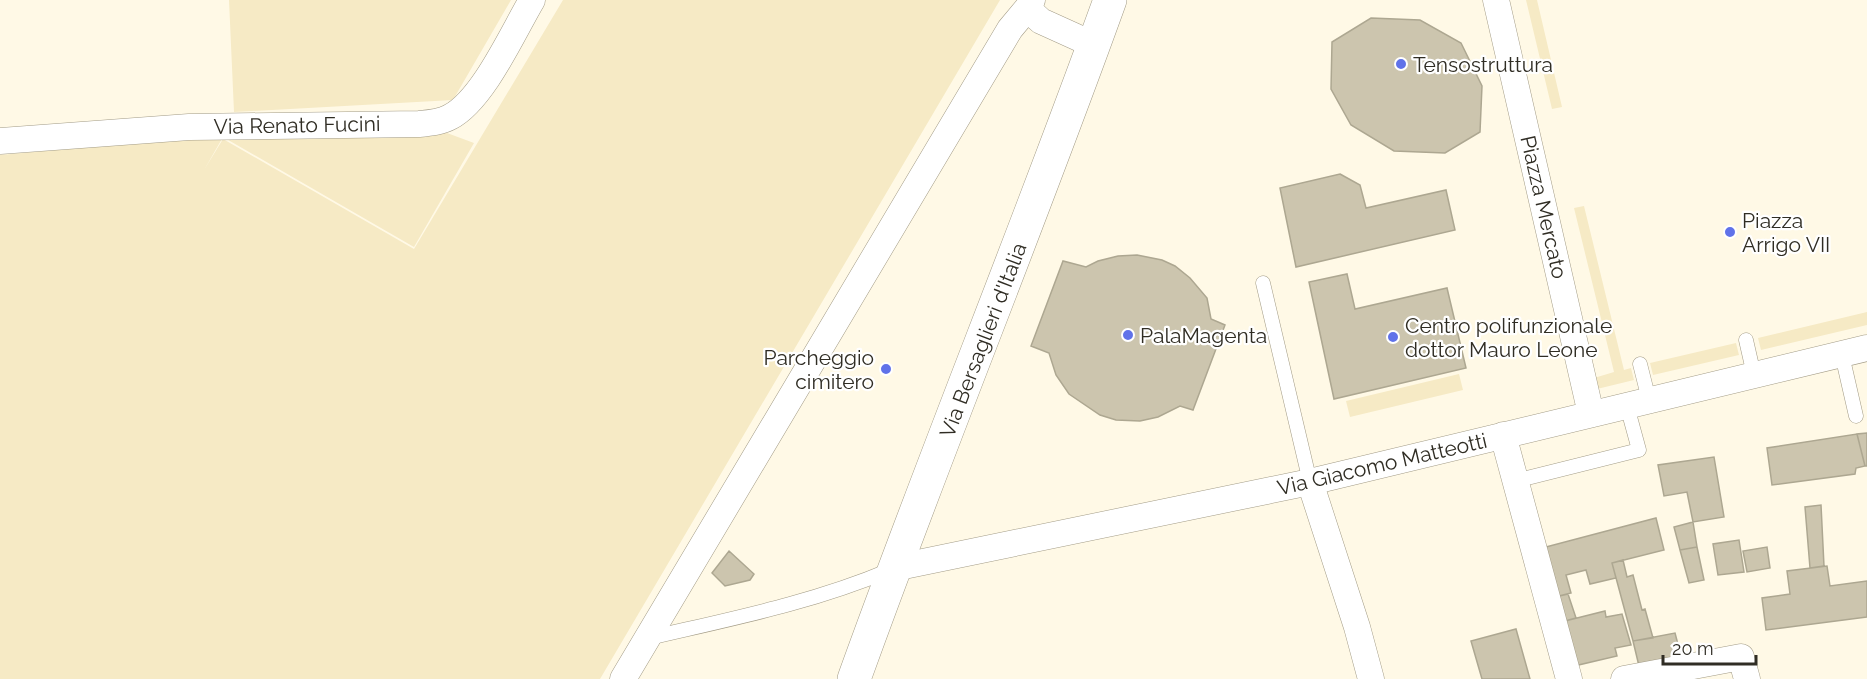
<svg xmlns="http://www.w3.org/2000/svg" width="1867" height="679" font-family="Raleway,sans-serif">
	<style>
		.green { fill: #f6eac5 }
		.building { fill: #ccc5ae; stroke: #ada791; stroke-width: 1.5 }
		.lines { fill: none; stroke-linecap: round; stroke-linejoin: round }
		.lane-casing { stroke: #a39c87; stroke-width: 15 }
		.street-casing { stroke: #a39c87; stroke-width: 27 }
		.secondary-casing { stroke: #a39c87; stroke-width: 34 }
		.lane { stroke: #fff; stroke-width: 14 }
		.street { stroke: #fff; stroke-width: 26 }
		.secondary { stroke: #fff; stroke-width: 33 }
		.poi-dot { fill: #6072e9; stroke: #fff; stroke-width: 2 }
		.labels { text-anchor: middle; dominant-baseline: central; stroke-width: 4.5; stroke-linejoin: round; paint-order: stroke }
		.poi-label { font-size: 21px; fill: #302d24; stroke: #fff; text-anchor: start }
		.street-label { font-size: 21px; fill: #302d24; stroke: #fff }
	</style>
	<rect width="100%" height="100%" fill="#fff9e6"/>
	<path class="green" d="M229 0H511L453 100 234 112Z
		M563 0H1000L600 679H0V155L221 135 447 133 474 143 414 247 223 137 204 170 223 139 414 249Z
		M1526 0H1537L1562 107 1552 109Z
		M1584 206 1624 370 1631 368 1634 380 1597 389 1594 378 1614 372 1574 208Z
		M1867 312V325L1761 350 1758 338Z
		M1736 343 1739 355 1653 375 1650 363Z
		M1459 374 1463 390 1350 417 1346 401Z"/>
	<path class="building" d="M1371 18 1420 20 1461 43 1482 86 1480 132 1445 153 1394 151 1351 125 1331 89 1332 42Z
		M1340 174 1360 185 1366 208 1446 190 1455 230 1296 267 1280 188Z
		M1137 255 1162 260 1175 266 1190 278 1207 298 1211 319 1225 325 1193 410 1180 406 1158 417 1140 421 1116 420 1100 415 1069 394 1056 375 1049 353 1031 346 1063 261 1086 267 1098 261 1118 256Z
		M1347 274 1355 309 1447 288 1466 368 1334 399 1309 282Z
		M1867 433V466H1865L1857 434Z
		M1857 434 1865 466 1856 468 1855 474 1772 485 1767 448Z
		M1714 457 1724 517 1693 522 1687 492 1664 496 1658 465Z
		M1821 505 1824 566 1810 568 1805 507Z
		M1656 518 1664 550 1612 563 1616 578 1590 584 1586 570 1566 575 1571 593 1555 597 1542 548Z
		M1693 522 1697 547 1680 550 1674 527Z
		M1739 540 1744 572 1718 575 1713 544Z
		M1697 547 1704 580 1689 583 1680 550Z
		M1767 547 1770 568 1747 572 1743 551Z
		M729 551 754 574 750 580 725 586 712 573Z
		M1623 560 1627 577 1633 575 1642 610 1645 609 1653 638 1633 641 1612 563Z
		M1827 566 1830 586 1867 581V617L1766 630 1762 598 1790 594 1787 571Z
		M1568 594 1576 618 1561 622 1555 597Z
		M1605 611 1606 617 1622 614 1631 645 1615 648 1617 656 1574 666 1561 622Z
		M1516 629 1530 679H1482L1471 641Z
		M1675 633 1681 656 1639 666 1633 641Z"/>
	<g class="lines">
		<g class="lane-casing">
			<path id="lane" d="M1263 283 1310 482
				M1746 340 1754 375
				M1842 355 1856 416
				M1640 364 1649 400
				M1515 481 1639 450 1627 406
				M649 638C730 619 812 603 890 570"/>
		</g>
		<g class="street-casing">
			<path id="street" d="M1032 0 1030 5 1031 12 1041 21 1094 45
				M1496 0 1591 414
				M0 141 189 127 419 124C430 123 441 122 450 117 483 100 513 32 532 0
				M1503 435 1569 679
				M1310 482 1357 627 1371 679
				M894 568 1310 482 1867 348
				M623 679 1010 29 1030 5
				M1624 679 1741 657 1747 679"/>
		</g>
		<g class="secondary-casing">
			<path id="secondary" d="M854 679C936 451 1028 228 1110 0"/>
		</g>
		<use href="#lane" class="lane"/>
		<use href="#street" class="street"/>
		<use href="#secondary" class="secondary"/>
	</g>
	<g class="poi-dot">
		<circle cx="1401" cy="64" r="6"/>
		<circle cx="1730" cy="232" r="6"/>
		<circle cx="1128" cy="335" r="6"/>
		<circle cx="1393" cy="337" r="6"/>
		<circle cx="886" cy="369" r="6"/>
	</g>
	<g class="labels">
		<g class="poi-label">
			<text x="1413" y="64">Tensostruttura</text>
			<text x="1742" y="220">Piazza<tspan x="1742" dy="24">Arrigo VII</tspan></text>
			<text x="1405" y="325">Centro polifunzionale<tspan x="1405" dy="24">dottor Mauro Leone</tspan></text>
			<text x="1140" y="335">PalaMagenta</text>
			<text x="874" y="357" text-anchor="end">Parcheggio<tspan x="874" dy="24">cimitero</tspan></text>
		</g>
		<g class="street-label">
			<text transform="translate(297 125) rotate(-1)">Via Renato Fucini</text>
			<text transform="translate(1544 207) rotate(77)">Piazza Mercato</text>
			<text transform="translate(983 340) rotate(-69)">Via Bersaglieri d'Italia</text>
			<text transform="translate(1382 464) rotate(-13)">Via Giacomo Matteotti</text>
		</g>
	</g>
	<path d="M1663 655v9h93v-9" fill="none" stroke="#302d24" stroke-width="3"/>
	<text x="1672" y="655" font-size="18" fill="#302d24" stroke="#ffffff" stroke-width="4.5" paint-order="stroke">20 m</text>
</svg>
